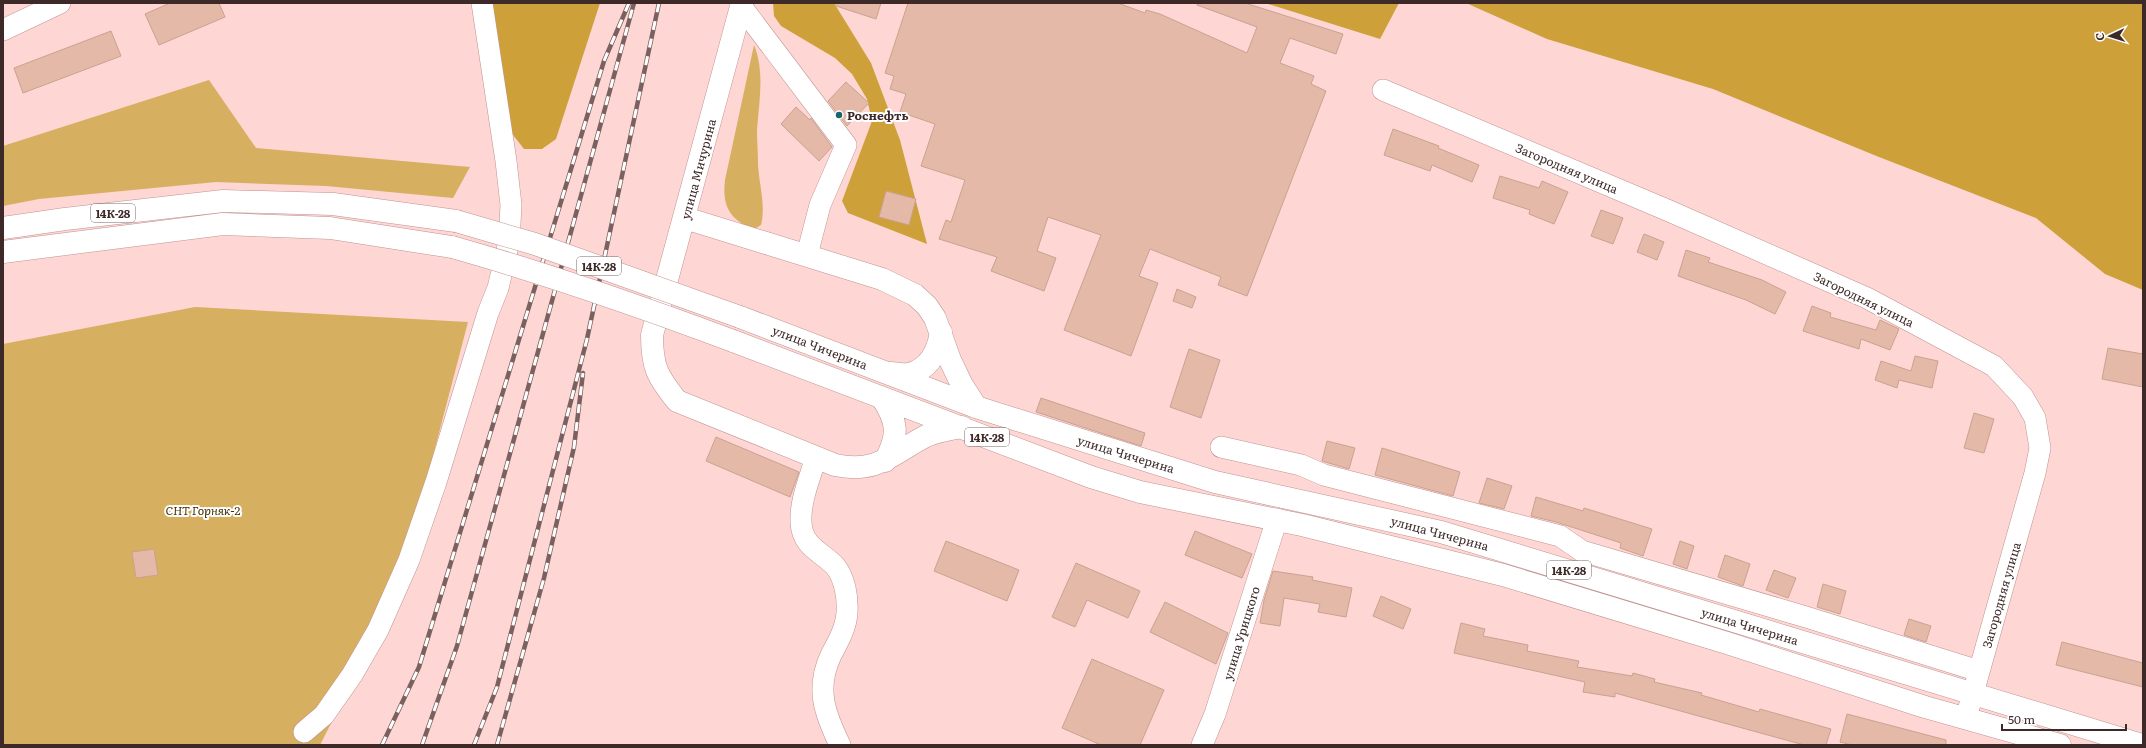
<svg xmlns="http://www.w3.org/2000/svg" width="2146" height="748" font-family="Literata,serif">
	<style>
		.green { fill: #d7af60 }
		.forest { fill: #cea03a }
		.building { fill: #e4b9a7; stroke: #cba190 }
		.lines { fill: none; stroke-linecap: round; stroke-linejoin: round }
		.minor-casing { stroke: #c19390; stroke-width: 22 }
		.major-casing { stroke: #c19390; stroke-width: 23 }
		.minor { stroke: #fff; stroke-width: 21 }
		.major { stroke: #fff; stroke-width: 22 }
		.rail-casing { stroke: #7a605e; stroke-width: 4.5 }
		.rail { stroke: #fff; stroke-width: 3; stroke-dasharray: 9; stroke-linecap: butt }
		.major-bridge-casing { stroke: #c19390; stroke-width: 23; stroke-linecap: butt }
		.major-bridge { stroke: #fff; stroke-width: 22 }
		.poi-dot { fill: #19666d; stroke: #fff; stroke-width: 1.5 }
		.labels { text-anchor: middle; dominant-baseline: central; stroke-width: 4; stroke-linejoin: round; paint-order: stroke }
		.shield { fill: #fff; stroke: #766968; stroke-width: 1 }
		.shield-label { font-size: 11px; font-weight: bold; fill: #3c2928 }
		.poi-label { font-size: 12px; font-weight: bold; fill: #3c2928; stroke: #fff; text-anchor: start }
		.street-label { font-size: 12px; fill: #3c2928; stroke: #fff }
		.park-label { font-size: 12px; font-style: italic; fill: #433003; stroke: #fff }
	</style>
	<rect width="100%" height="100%" fill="#fed6d3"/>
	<path class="green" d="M754 45C765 72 759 102 757 130 757 141 758 153 758 164 759 185 766 205 761 225L753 230C729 218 722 206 725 180Z
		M209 80 256 148 470 167 453 198 326 186 216 182 39 199 3 206V146Z
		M195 307 468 322 418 513 346 694 320 745H3V344Z"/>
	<path class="forest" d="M491 3H600L556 139 542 149H524L510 131Z
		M773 3H834L871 63 900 140 927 244 848 213 842 201 872 121 867 99 852 74 835 58 781 26 774 16Z
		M1265 3H1399L1380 39Z
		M1466 3H2143V290L2105 274 2036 218 1879 157 1713 89 1547 39Z"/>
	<path class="building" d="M170 3H219L225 17 159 45 145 14Z
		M836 3H881L876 19 836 6Z
		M908 3H1118L1145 13 1146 10 1160 14 1247 53 1257 27 1197 5V3H1245L1343 34 1336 54 1290 38 1280 63 1314 76 1311 84 1326 91 1247 296 1218 285 1221 277 1150 249 1139 276 1158 283 1131 356 1064 330 1101 235 1048 217 1037 251 1056 258 1044 291 991 271 997 257 939 239 946 220 951 222 965 180 921 166 935 124 900 112 906 94 890 89 894 76 885 73Z
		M111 31 121 56 23 93 14 68Z
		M846 82 869 103 847 126 828 101Z
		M796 107 810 120 811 118 832 147 819 161 781 124Z
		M1393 129 1439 146 1438 148 1479 165 1472 182 1432 165 1430 171 1384 155Z
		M1500 176 1539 188 1542 181 1568 192 1554 224 1529 214 1530 210 1493 198Z
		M886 191 916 199 909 225 879 217Z
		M1601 210 1623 218 1613 244 1591 236Z
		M1644 234 1664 242 1657 260 1637 252Z
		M1686 250 1710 258 1708 262 1762 280 1786 292 1775 314 1746 300 1678 276Z
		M1177 289 1196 297 1192 308 1173 301Z
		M1812 306 1831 313 1830 317 1876 330 1880 320 1899 329 1890 350 1861 339 1859 349 1803 331Z
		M2108 348 2143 354V387L2102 379Z
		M1189 349 1220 360 1201 418 1170 407Z
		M1915 356 1938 361 1932 388 1899 380 1897 388 1875 380 1881 361 1911 371Z
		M1041 398 1145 433 1141 446 1036 412Z
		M1974 413 1994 419 1984 453 1964 448Z
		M716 437 799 472 790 497 706 461Z
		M1327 441 1355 448 1349 469 1322 461Z
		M1382 448 1460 472 1453 496 1375 475Z
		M1487 478 1512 486 1504 509 1479 503Z
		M1536 497 1583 511 1584 508 1652 529 1643 556 1620 548 1621 543 1556 522 1531 516Z
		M1195 531 1252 554 1242 578 1185 555Z
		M946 541 1019 570 1007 601 934 571Z
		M1680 541 1694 546 1687 569 1673 564Z
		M154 549 158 575 136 578 132 552Z
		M1725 555 1750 564 1743 586 1718 577Z
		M1076 563 1140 591 1128 618 1087 600 1075 627 1052 617Z
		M1774 570 1796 578 1788 598 1766 590Z
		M1273 571 1313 577 1312 580 1352 588 1346 617 1318 612 1320 604 1284 598 1280 626 1260 623 1264 600Z
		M1823 584 1846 591 1840 614 1817 607Z
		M1381 596 1411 609 1403 629 1373 616Z
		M1165 602 1228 633 1216 664 1150 632Z
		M1909 619 1931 626 1926 642 1904 635Z
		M1461 623 1485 629 1483 636 1528 645 1527 651 1579 661 1577 667 1632 676 1633 673 1655 679 1654 682 1702 693 1701 695 1759 712 1760 709 1831 729 1826 745H1804L1615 693V697L1583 692 1585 682 1454 653Z
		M2062 642 2143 663V687L2056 665Z
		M1092 659 1164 690 1140 745H1101L1062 728Z
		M1847 714 1946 740V745H1852L1840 742Z"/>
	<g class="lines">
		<g class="minor-casing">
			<path id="minor" d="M741 6 846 145 820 205 807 255
				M3 30 60 3
				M1383 90 1667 210 1867 298 1994 366 2023 397 2035 418 2040 448 2035 473 1966 718
				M1221 447 1301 465 1324 475 1560 536 1582 551 1806 617 1979 671
				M816 457C810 478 800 500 801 522 802 547 822 552 835 566 845 578 848 598 847 613 846 628 838 642 831 655 815 689 825 714 840 745
				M304 732 324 715 352 675 378 630 409 560 436 482 488 313 498 288 509 242 511 205 506 161 482 3
				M1202 745 1215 714 1277 519"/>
		</g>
		<g class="major-casing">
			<path id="major" d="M742 3 652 335C652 367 657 376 677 401L835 465C878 474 891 454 926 436 938 431 950 429 962 427
				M685 218 882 279 915 295 927 306 935 318 950 360 962 385 976 407
				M3 228 65 219 223 201 333 204 456 221
				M3 252 223 224 330 228 452 247
				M740 317 976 407 1215 482 1441 532 2142 745
				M733 341 1091 477 1140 492 1302 525 1503 575 1727 643 1925 707 2060 745
				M891 373C896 373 904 375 909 374 930 369 938 351 941 332
				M882 398C898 422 899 435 885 461"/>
		</g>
		<use href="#minor" class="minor"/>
		<use href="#major" class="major"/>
		<g class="rail-casing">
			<path id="rail" d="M382 745 419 667 604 61 629 3
				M422 745 457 646 634 3
				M474 745 497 687 587 339 659 3
				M497 745 544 578 574 447 583 373"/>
		</g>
		<use href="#rail" class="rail"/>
		<g class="major-bridge-casing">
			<path id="major-bridge" d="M456 221 535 244 740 317
				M452 247C548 274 639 306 733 341"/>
		</g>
		<use href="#major-bridge" class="major-bridge"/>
	</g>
	<circle class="poi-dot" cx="839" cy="115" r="4"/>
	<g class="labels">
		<g class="shield">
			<rect x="91" y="204" width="44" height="18" rx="3"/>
			<rect x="577" y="257" width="44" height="18" rx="3"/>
			<rect x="965" y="428" width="44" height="18" rx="3"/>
			<rect x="1547" y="561" width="44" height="18" rx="3"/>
		</g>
		<g class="shield-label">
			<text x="113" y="213">14К-28</text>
			<text x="599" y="266">14К-28</text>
			<text x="987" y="437">14К-28</text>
			<text x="1569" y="570">14К-28</text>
		</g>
		<g class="poi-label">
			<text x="847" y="115">Роснефть</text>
		</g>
		<g class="street-label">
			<text transform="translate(1567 168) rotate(23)">Загородняя улица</text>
			<text transform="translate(698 169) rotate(-75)">улица Мичурина</text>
			<text transform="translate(1864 299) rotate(26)">Загородняя улица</text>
			<text transform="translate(820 347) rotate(21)">улица Чичерина</text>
			<text transform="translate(1126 454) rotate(17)">улица Чичерина</text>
			<text transform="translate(1440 533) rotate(15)">улица Чичерина</text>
			<text transform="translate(2001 595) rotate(-74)">Загородняя улица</text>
			<text transform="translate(1750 626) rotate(17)">улица Чичерина</text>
			<text transform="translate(1241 633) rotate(-73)">улица Урицкого</text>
		</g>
		<g class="park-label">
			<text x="203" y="510">СНТ Горняк-2</text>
		</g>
	</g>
	<rect width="2146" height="748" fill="none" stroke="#3c2928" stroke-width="8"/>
	<g transform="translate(2110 36) rotate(266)" stroke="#ffffff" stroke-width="3" paint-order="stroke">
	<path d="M0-3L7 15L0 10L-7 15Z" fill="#3c2928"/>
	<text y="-6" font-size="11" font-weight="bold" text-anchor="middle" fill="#3c2928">С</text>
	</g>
	<path d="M2002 724v6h124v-6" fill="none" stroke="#3c2928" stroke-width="2"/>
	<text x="2008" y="724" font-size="12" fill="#3c2928" stroke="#ffffff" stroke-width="3" paint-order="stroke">50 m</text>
</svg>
